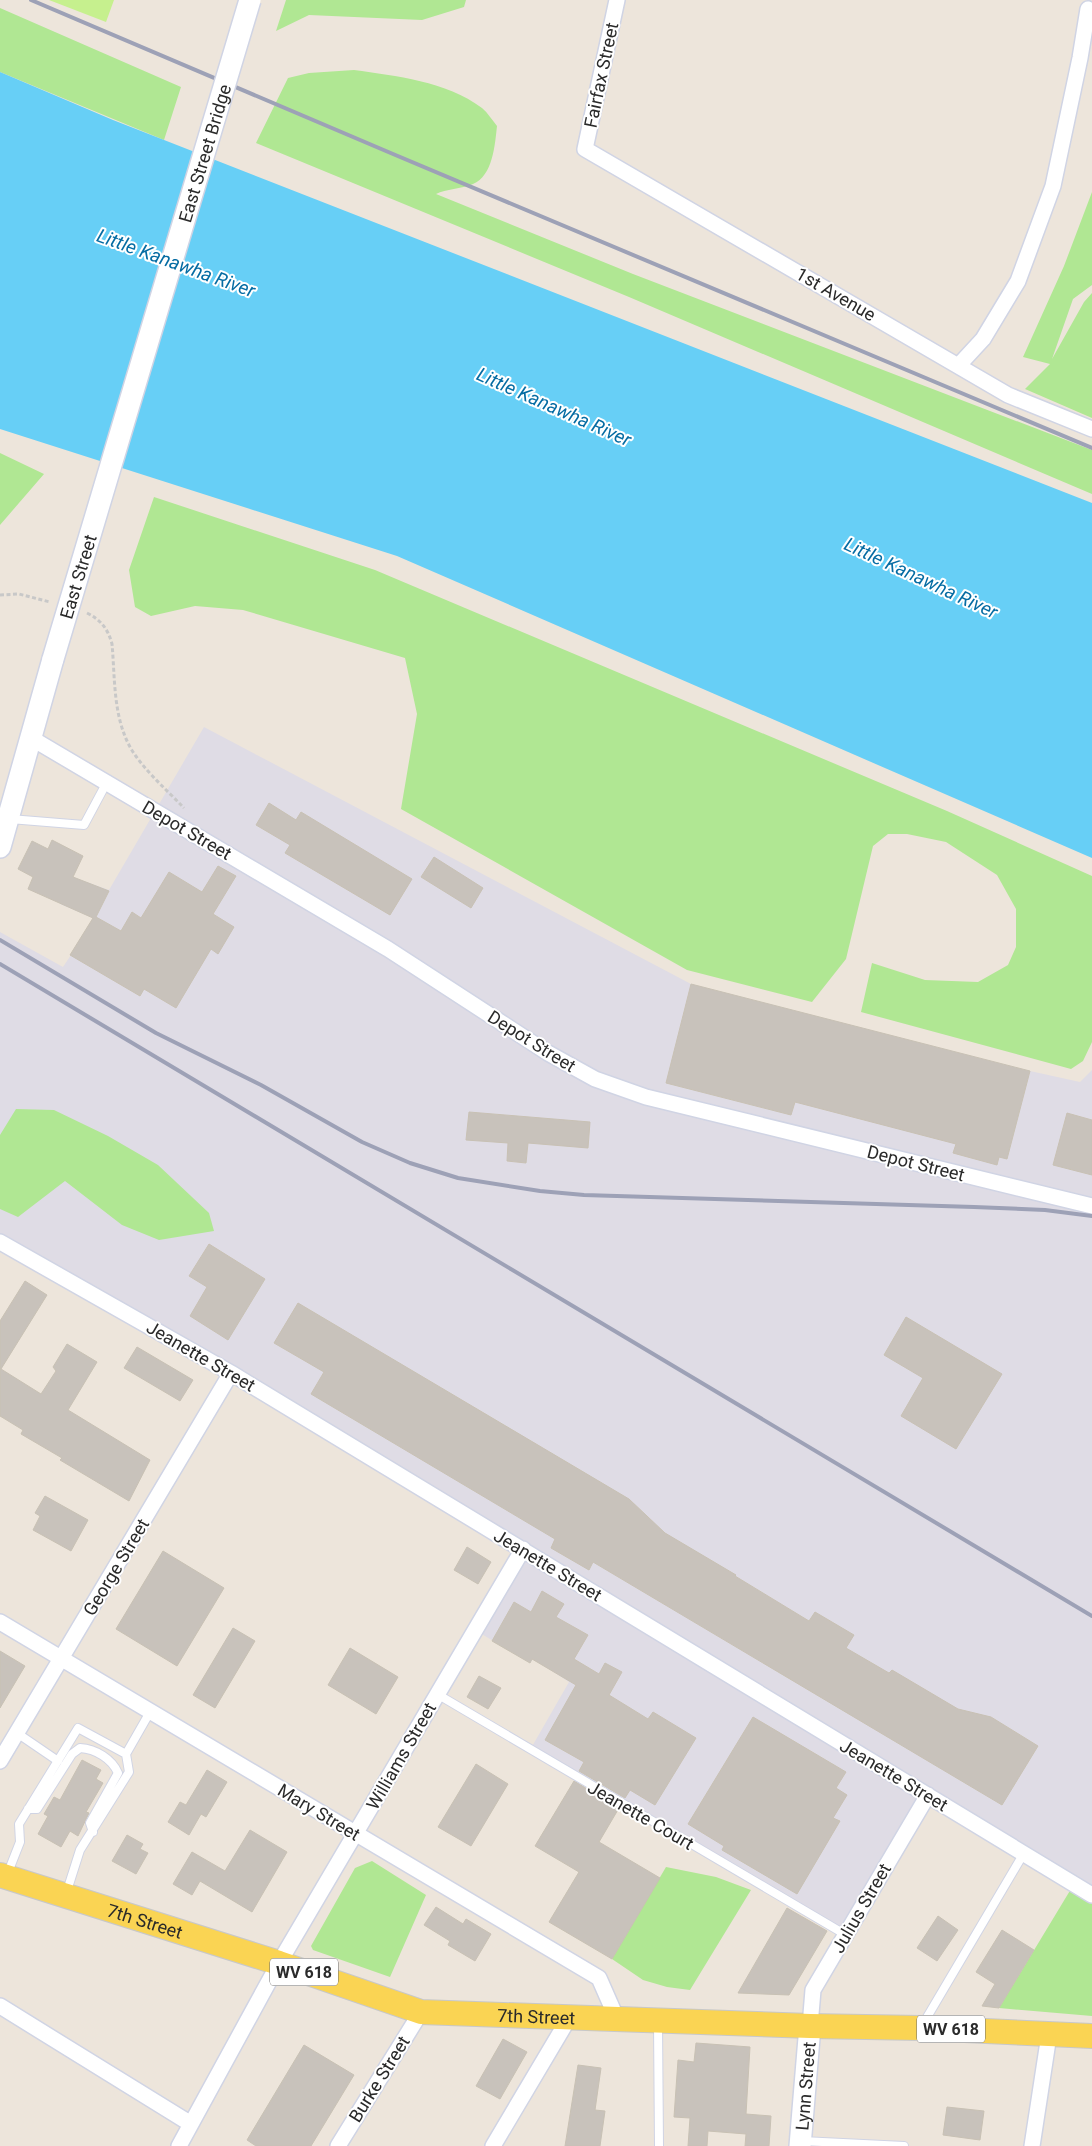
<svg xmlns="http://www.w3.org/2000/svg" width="1092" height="2146" font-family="Roboto,sans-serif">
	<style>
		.industrial { fill: #dfdce5 }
		.green { fill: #b0e793 }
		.pitch { fill: #c6f08e }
		.water { fill: #67cff6 }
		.building { fill: #c8c2bb; stroke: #c8c1b4 }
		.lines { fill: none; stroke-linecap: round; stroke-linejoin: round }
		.lane-casing { stroke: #d0d4e4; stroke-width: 10 }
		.street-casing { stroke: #d0d4e4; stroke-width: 18 }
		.secondary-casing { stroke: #d0d4e4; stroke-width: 24 }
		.primary-casing { stroke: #c8c8c8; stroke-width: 26 }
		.path { stroke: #c8c8c8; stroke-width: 3; stroke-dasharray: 4 2.5; stroke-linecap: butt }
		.lane { stroke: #fff; stroke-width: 8 }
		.street { stroke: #fff; stroke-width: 15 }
		.secondary { stroke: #fff; stroke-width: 21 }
		.primary { stroke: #fad453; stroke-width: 24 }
		.rail { stroke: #9da1b6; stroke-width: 4 }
		.secondary-bridge-casing { stroke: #d0d4e4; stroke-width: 24; stroke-linecap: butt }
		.secondary-bridge { stroke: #fff; stroke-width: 21 }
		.labels { text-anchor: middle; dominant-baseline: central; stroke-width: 4; stroke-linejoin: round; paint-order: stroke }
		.shield { fill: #fff; stroke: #6a6a6a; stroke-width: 1 }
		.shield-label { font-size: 16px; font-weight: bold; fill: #2a2a2a }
		.street-label { font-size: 18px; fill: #2a2a2a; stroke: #fff }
		.water-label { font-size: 19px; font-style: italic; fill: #056ca3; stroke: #fff }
	</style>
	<rect width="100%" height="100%" fill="#ede5db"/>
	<path class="industrial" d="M204 727 691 984 1030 1071 1080 1082 1092 1070V1895L928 1795 846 1935 530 1750 569 1682 533 1659 530 1663 475 1630 522 1550 0 1242V932L63 967 95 919 60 904 73 877 109 890Z"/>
	<path class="green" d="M286 0H466L464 7 422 20 309 15 276 31Z
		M0 8 181 87 164 140 0 72Z
		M354 70C396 76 446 81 482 108 488 113 492 120 497 126 495 144 493 176 473 184 461 189 446 189 436 194L633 274 1092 450V494L629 297 256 143 288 78 309 73Z
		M1092 192V285L1073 299 1052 359 1084 302 1092 293V418L1025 389 1050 364 1023 357 1064 266Z
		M0 453 44 474 0 525Z
		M154 497 375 570 947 811 1092 876V1042L1083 1061 1071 1069 861 1012 872 963 925 980 978 982 1008 965 1016 947V909L997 875 946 842 907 834H888L873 846 846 959 812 1002 687 970 401 809 417 714 405 658 243 610 195 606 151 616 135 607 129 570Z
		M16 1109 54 1110 108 1136 158 1165 209 1213 214 1231 159 1240 122 1225 65 1181 18 1217 0 1209V1135Z
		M372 1861 426 1895 390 1977 313 1950 311 1946 355 1868Z
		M666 1867 716 1877 751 1890 690 1990 667 1987 643 1980 612 1959Z
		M1074 1884 1092 1895V2016L999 2008Z"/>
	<path class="pitch" d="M49 0H114L106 22Z"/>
	<path class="water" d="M0 72 113 120 1092 503V858L397 556 0 429Z"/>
	<path class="building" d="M269 803 296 820 301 812 412 879 390 915 285 853 290 845 256 825Z
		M52 840 83 856 73 877 109 891 96 917 121 931 132 912 141 918 169 872 202 892 218 866 236 876 213 914 234 927 218 954 211 949 176 1008 144 989 140 996 70 955 93 918 28 889 33 877 18 869 32 841 48 849Z
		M434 857 483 888 471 908 421 877Z
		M691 984 1030 1071 1007 1159 999 1157 997 1165 953 1153 956 1144 795 1102 791 1115 666 1083Z
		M469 1112 590 1122 588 1148 528 1143 526 1163 507 1161 508 1143 466 1140Z
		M1067 1113 1092 1120V1175L1053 1165Z
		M209 1244 265 1279 228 1340 190 1316 207 1287 189 1276Z
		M25 1281 47 1295 1 1369 41 1394 56 1371 53 1367 67 1344 97 1362 68 1410 150 1460 129 1501 60 1460 62 1458 21 1434 23 1430 0 1416V1321Z
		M298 1303 629 1499 665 1533 736 1575 735 1576 809 1621 815 1612 854 1635 846 1648 889 1673 892 1670 958 1709 991 1717 1038 1746 1002 1805 593 1562 589 1570 551 1548 555 1539 311 1394 324 1372 274 1343Z
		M906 1317 1002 1374 956 1449 901 1416 923 1378 884 1355Z
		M137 1347 193 1380 180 1401 124 1368Z
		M45 1496 88 1520 71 1551 33 1530 40 1516 35 1513Z
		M467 1547 491 1562 478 1584 454 1570Z
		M163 1551 224 1588 177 1666 116 1629Z
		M542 1591 564 1604 556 1617 588 1635 574 1659 599 1674 605 1663 622 1672 609 1695 648 1719 653 1712 696 1738 655 1805 630 1790 625 1798 579 1771 584 1762 545 1740 576 1685 532 1659 530 1663 492 1641 514 1602 531 1612Z
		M233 1628 255 1641 215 1708 193 1695Z
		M350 1648 398 1677 376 1714 328 1685Z
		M0 1651 25 1666 0 1708Z
		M479 1676 501 1688 488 1709 467 1697Z
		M753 1717 846 1772 836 1788 847 1795 833 1818 840 1821 797 1894 722 1850 724 1846 688 1824Z
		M82 1760 101 1770 96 1779 103 1783 86 1812 89 1813 78 1836 70 1831 61 1847 38 1834 48 1816 44 1814 54 1797 60 1800Z
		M476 1764 508 1784 471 1846 438 1827Z
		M207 1770 227 1782 206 1817 201 1814 189 1835 168 1822 180 1802 186 1805Z
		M574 1781 619 1808 599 1842 660 1878 612 1959 549 1922 579 1872 535 1846Z
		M250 1830 287 1852 252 1912 200 1881 192 1895 173 1884 192 1852 225 1871Z
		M127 1835 143 1844 140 1849 148 1853 136 1874 112 1861Z
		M436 1907 463 1924 466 1919 491 1934 475 1961 448 1945 450 1941 424 1925Z
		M787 1908 827 1931 789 1995 738 1993Z
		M938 1916 958 1930 937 1961 917 1948Z
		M1002 1930 1034 1950 999 2008 982 2006 995 1984 976 1972Z
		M503 2039 527 2052 500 2099 476 2086Z
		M696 2043 750 2047 746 2114 771 2116 769 2146H745L746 2134 708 2131 707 2146H688L690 2118 674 2117 678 2060 694 2062Z
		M304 2045 354 2075 311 2146H256L247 2140Z
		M578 2065 601 2068 595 2110 605 2111 600 2146H565Z
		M947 2107 984 2111 980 2140 943 2135Z"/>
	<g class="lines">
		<g class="lane-casing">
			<path id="lane" d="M10 819 84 825 107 782
				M437 1694 846 1935
				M17 1733 58 1761
				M28 1809H37L72 1754 80 1748C96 1749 112 1759 118 1773L90 1823 93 1832
				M7 1875 20 1842 19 1824 78 1728 126 1754
				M66 1894 80 1850 129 1772 126 1754 150 1712
				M658 2023 659 2146
				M923 2024 1024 1853
				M802 2141 904 2146"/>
		</g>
		<g class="street-casing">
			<path id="street" d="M617 0 585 149 1008 395 1092 429
				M959 365 983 339 1018 281 1053 186 1080 58 1088 9
				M31 738 388 949 548 1053 595 1079 646 1097 1092 1206
				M0 1242 231 1373 1092 1895
				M0 1622 599 1978 617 2019
				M0 1761 231 1373
				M0 2006 191 2124
				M810 2026 813 1990 928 1795
				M179 2146 279 1963 523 1549
				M338 2146 421 2012
				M493 2146 569 2018
				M1032 2146 1049 2035"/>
		</g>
		<g class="secondary-casing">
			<g id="secondary">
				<path d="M0 847 53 659"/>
				<path id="s1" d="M800 2146 810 2026"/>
			</g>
		</g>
		<g class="primary-casing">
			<g id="primary">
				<path id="s2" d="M0 1875 279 1963 421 2012 810 2026 921 2028 1092 2036"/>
			</g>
		</g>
		<path class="path" d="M0 595 19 594 50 602
			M87 613C101 620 108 629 112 644 115 677 113 712 128 743 139 766 166 789 184 808"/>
		<use href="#lane" class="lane"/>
		<use href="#street" class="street"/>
		<use href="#secondary" class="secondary"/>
		<use href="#primary" class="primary"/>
		<path class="rail" d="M31 0 393 154 1092 448
			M0 940 156 1033 261 1085 362 1142 410 1163 458 1178 540 1191 584 1195 974 1207 1045 1210 1092 1216
			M0 964 1092 1616"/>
		<g class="secondary-bridge-casing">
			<g id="secondary-bridge">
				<path id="s3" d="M53 659 250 0"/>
			</g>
		</g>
		<use href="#secondary-bridge" class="secondary-bridge"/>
	</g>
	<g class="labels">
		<g class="shield">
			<rect x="270" y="1958.5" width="68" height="27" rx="4"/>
			<rect x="917" y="2015.5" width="68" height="27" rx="4"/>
		</g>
		<g class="shield-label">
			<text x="304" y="1972">WV 618</text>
			<text x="951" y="2029">WV 618</text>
		</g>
		<g class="street-label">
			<text transform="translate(601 75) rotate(-78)">Fairfax Street</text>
			<text stroke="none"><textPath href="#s3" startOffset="528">East Street Bridge</textPath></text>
			<text transform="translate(836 294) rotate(30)">1st Avenue</text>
			<text stroke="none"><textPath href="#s3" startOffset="86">East Street</textPath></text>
			<text transform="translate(187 830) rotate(30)">Depot Street</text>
			<text transform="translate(532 1041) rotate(32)">Depot Street</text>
			<text transform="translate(916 1163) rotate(14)">Depot Street</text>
			<text transform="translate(201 1356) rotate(30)">Jeanette Street</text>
			<text transform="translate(548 1565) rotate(31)">Jeanette Street</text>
			<text transform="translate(116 1567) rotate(-59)">George Street</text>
			<text transform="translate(401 1756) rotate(-60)">Williams Street</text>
			<text transform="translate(894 1775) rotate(31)">Jeanette Street</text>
			<text transform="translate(319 1812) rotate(31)">Mary Street</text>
			<text transform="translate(641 1815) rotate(30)">Jeanette Court</text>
			<text transform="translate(861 1908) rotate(-60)">Julius Street</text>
			<text stroke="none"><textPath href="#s2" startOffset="152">7th Street</textPath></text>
			<text stroke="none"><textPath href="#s2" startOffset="558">7th Street</textPath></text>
			<text transform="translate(379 2079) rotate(-58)">Burke Street</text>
			<text stroke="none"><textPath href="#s1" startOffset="60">Lynn Street</textPath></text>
		</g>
		<g class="water-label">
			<text transform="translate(176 263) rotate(20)">Little Kanawha River</text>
			<text transform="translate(554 407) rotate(24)">Little Kanawha River</text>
			<text transform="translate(921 578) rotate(25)">Little Kanawha River</text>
		</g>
	</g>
</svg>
